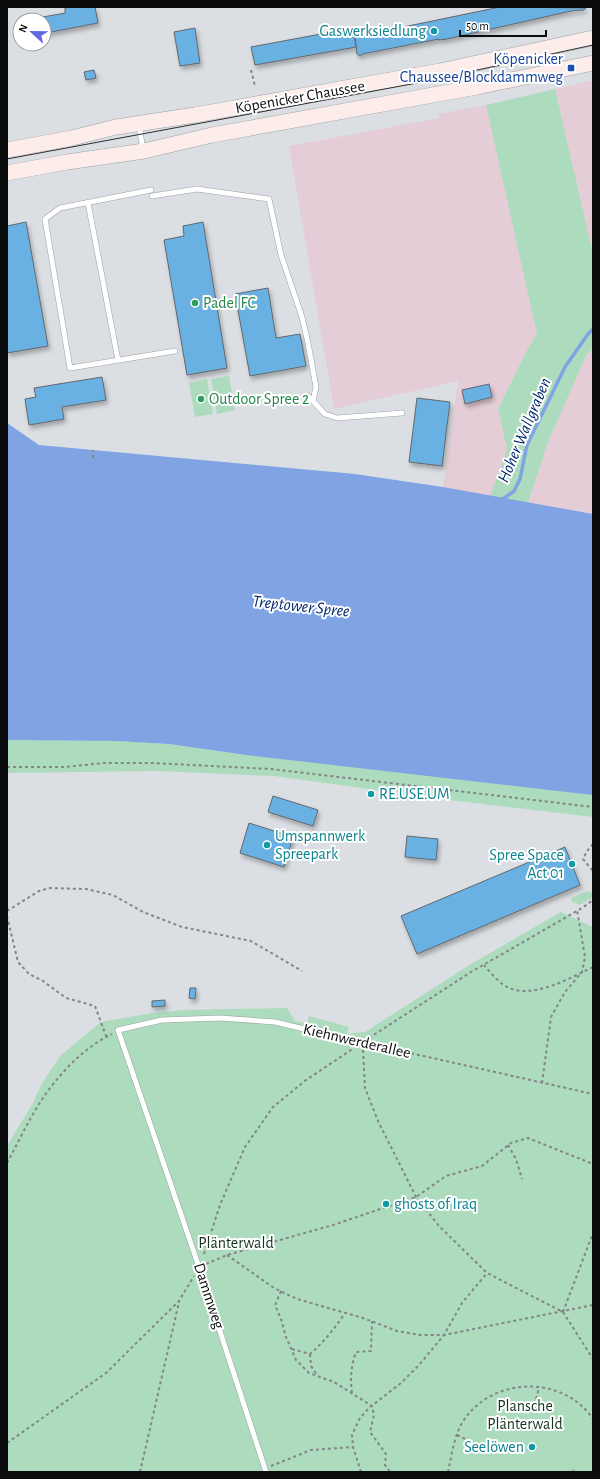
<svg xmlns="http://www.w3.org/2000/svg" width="600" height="1479" font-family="'Alegreya Sans',sans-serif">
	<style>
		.commercial { fill: #e5cdd7 }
		.green { fill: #addbbd }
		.water { fill: #7fa3e3 }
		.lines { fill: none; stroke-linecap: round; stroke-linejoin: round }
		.stream { stroke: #7fa3e3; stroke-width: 3.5 }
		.building { fill: #6ab1e3; stroke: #63676b; filter: url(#shadow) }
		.service-casing { stroke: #9ca1a4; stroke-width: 6 }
		.secondary-casing { stroke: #9ca1a4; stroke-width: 16 }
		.path { stroke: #838588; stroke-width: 2; stroke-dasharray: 3 3; stroke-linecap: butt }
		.service { stroke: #fff; stroke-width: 5 }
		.secondary { stroke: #fcedeb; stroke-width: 15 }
		.tram { stroke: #2d2e30; stroke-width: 1 }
		.culture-dot { fill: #0f9aa8; stroke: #fff; stroke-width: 1.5 }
		.transit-dot { fill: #1a4fb4; stroke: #fff; stroke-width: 1.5 }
		.leisure-dot { fill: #2e9e5b; stroke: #fff; stroke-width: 1.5 }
		.labels { text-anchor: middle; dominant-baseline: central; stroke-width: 4; stroke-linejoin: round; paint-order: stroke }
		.culture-label { font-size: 16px; fill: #0d838f; stroke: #fff; text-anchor: end }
		.transit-label { font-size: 16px; fill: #164399; stroke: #fff; text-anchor: end }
		.street-label { font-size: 16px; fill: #0b0c0d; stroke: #fff }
		.leisure-label { font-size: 16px; fill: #27864d; stroke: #fff; text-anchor: start }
		.park-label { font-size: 16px; fill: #133420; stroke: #fff }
		.water-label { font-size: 17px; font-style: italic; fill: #01266f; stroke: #fff }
	</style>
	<defs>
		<filter id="shadow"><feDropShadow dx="2" dy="3.5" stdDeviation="2" flood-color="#0004"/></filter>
	</defs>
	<rect width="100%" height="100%" fill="#dbdfe3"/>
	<path class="commercial" d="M593 80V254L555 89Z
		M486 105 537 334 527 350 498 409 507 449 490 497 443 487 458 381 334 409 289 146 439 118 438 114Z
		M593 348V514L528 503 548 442 586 356Z"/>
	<path class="green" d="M555 89 593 254V348L586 356 548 442 528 503 490 497 507 449 498 409 527 350 537 334 486 105Z
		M229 376 235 410 217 414 211 379Z
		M207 379 213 414 195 417 189 383Z
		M7 740 117 741 169 744 246 755 593 788V817L450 800 274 776 156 771 7 773Z
		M587 891 593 893V897L580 905 572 902 571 898Z
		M561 912 593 927V1472H7V1146L33 1103 42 1083 61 1055 101 1022 152 1013 183 1010 287 1008 295 1021 307 1024 309 1016 349 1027 347 1034 365 1032 471 964Z"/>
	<path class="water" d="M7 423 39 445 355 474 443 487 593 514V795L246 755 169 744 117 741 7 740Z"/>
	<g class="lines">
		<path class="stream" d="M503 499 514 491 520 479 527 445 565 367 588 334 593 329"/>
	</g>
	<path class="building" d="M71 7H95L98 23 46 33 43 17 65 13V8Z
		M500 7 586 8 584 10 571 11 447 39 439 40V39L362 54 360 56 357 54 355 37Z
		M195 28 200 63 180 66 174 32Z
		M353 28 356 47 255 65 251 47Z
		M94 70 96 78 86 80 84 72Z
		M26 222 48 346 7 353V226Z
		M203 222 227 368 187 375 164 240 184 236 183 226Z
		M268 288 276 338 300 334 306 366 250 376 235 294Z
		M102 377 106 400 62 407 64 419 29 425 25 399 36 397 34 388Z
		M489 384 492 397 465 404 462 390Z
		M417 398 450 402 442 466 409 462Z
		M273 796 318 810 313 826 268 812Z
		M249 823 293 837 284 867 240 853Z
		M407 836 438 839 436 860 405 857Z
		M565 847 580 885 417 954 401 916Z
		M190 988H196L195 999 189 998Z
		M165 1000V1006L152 1007V1001Z"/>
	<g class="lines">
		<g class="service-casing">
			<path id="service" d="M139 125 143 150
				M151 190 60 208 45 219 70 368 175 351
				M152 196 197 189 269 199 281 255 302 317 308 343 316 387 313 401
				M88 203 118 360
				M308 396 325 414 337 418 402 413
				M266 1472 199 1267 118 1030 162 1020 220 1018 275 1022 363 1043"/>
		</g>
		<g class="secondary-casing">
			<path id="secondary" d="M7 150 72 138 116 127 195 115 440 71 593 38
				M7 173 67 162 144 151 212 135 477 87 593 63"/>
		</g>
		<path class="path" d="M251 70 255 86
			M93 458V450
			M7 767H65L104 763H152L271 769 593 807
			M593 844 587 851 583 859 593 871
			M7 911 39 891 50 888 86 889 113 895 143 912 182 927 251 941 302 971
			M7 916 18 962 29 974 43 981 66 998 95 1006 106 1036
			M484 965C490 972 498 982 507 987 532 1000 570 978 593 967
			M369 1038 471 972 582 908 593 900
			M370 1044 593 1094
			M363 1050 365 1088 378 1121 416 1197 439 1226 487 1273 563 1312 593 1359
			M542 1083 551 1017 565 992 582 972 585 957 577 910
			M508 1145 516 1159 522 1179
			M7 1163C18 1143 28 1121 41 1101 58 1075 83 1048 112 1034
			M204 1254 220 1205 245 1147 273 1107 306 1080 354 1048
			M227 1255 274 1288 297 1299 363 1318 397 1331 420 1335H444L593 1305
			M206 1264 227 1255 333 1225 416 1197 446 1176 482 1166 511 1143 528 1138 593 1164
			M281 1291 275 1305 281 1319 286 1337 296 1360 309 1373 334 1382 372 1406 374 1415 370 1432 386 1454 385 1465 390 1472
			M563 1312 593 1233
			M292 1349 310 1354C324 1342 335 1328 345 1313
			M310 1354 311 1366 317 1375
			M352 1393C350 1378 351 1366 356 1352L371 1351 372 1321
			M536 1399 539 1388
			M457 1435 487 1449
			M7 1443 106 1373 179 1301 194 1276
			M271 1466 311 1450 353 1447
			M573 1470 574 1472
			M140 1472 179 1302
			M361 1472 353 1447 352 1435 360 1418 369 1408 401 1383 419 1365 444 1335 462 1303 487 1273
			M448 1472C452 1454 454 1433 466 1417 497 1376 564 1376 593 1419"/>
		<use href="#service" class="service"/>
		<use href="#secondary" class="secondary"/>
		<path class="tram" d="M7 159 417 83 593 45"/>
	</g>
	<g class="culture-dot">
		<circle cx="434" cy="31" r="4"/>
		<circle cx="371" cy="794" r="4"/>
		<circle cx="267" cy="845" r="4"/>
		<circle cx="572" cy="864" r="4"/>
		<circle cx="386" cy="1204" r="4"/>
		<circle cx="532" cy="1447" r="4"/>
	</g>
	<rect class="transit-dot" x="567" y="64" width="8" height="8" rx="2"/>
	<g class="leisure-dot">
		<circle cx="195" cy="303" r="4"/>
		<circle cx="201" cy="399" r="4"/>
	</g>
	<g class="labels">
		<g class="culture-label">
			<text x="426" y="31">Gaswerksiedlung</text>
			<text x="379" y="794" text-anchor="start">RE.USE.UM</text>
			<text x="275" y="836" text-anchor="start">Umspannwerk<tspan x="275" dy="18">Spreepark</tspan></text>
			<text x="564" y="855">Spree Space<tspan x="564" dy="18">Act 01</tspan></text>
			<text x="394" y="1204" text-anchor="start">ghosts of Iraq</text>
			<text x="524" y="1447">Seelöwen</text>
		</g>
		<g class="transit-label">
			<text x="563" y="59">Köpenicker<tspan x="563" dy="18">Chaussee/Blockdammweg</tspan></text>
		</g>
		<g class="street-label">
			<text transform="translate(300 97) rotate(-10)">Köpenicker Chaussee</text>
			<text transform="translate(357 1041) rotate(13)">Kiehnwerderallee</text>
			<text transform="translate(209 1296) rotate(72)">Dammweg</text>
		</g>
		<g class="leisure-label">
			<text x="203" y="303">Padel FC</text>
			<text x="209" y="399">Outdoor Spree 2</text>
		</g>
		<g class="park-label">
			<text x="236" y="1243">Plänterwald</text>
			<text x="525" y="1406">Plansche<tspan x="525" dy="18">Plänterwald</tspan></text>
		</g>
		<g class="water-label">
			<text transform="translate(524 430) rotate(-67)">Hoher Wallgraben</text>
			<text transform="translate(301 606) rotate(6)">Treptower Spree</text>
		</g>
	</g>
	<rect width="600" height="1479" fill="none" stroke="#0b0c0d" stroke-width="16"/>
	<g transform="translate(32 32) rotate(292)"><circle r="19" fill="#ffffff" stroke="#9d9e9e"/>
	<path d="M0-3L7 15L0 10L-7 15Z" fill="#5f69e0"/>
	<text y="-6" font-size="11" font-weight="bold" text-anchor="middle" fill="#0b0c0d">N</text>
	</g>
	<path d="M460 30v6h86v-6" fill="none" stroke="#0b0c0d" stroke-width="2"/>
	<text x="466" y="30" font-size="12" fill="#0b0c0d" stroke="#ffffff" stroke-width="3" paint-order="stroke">50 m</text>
</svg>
